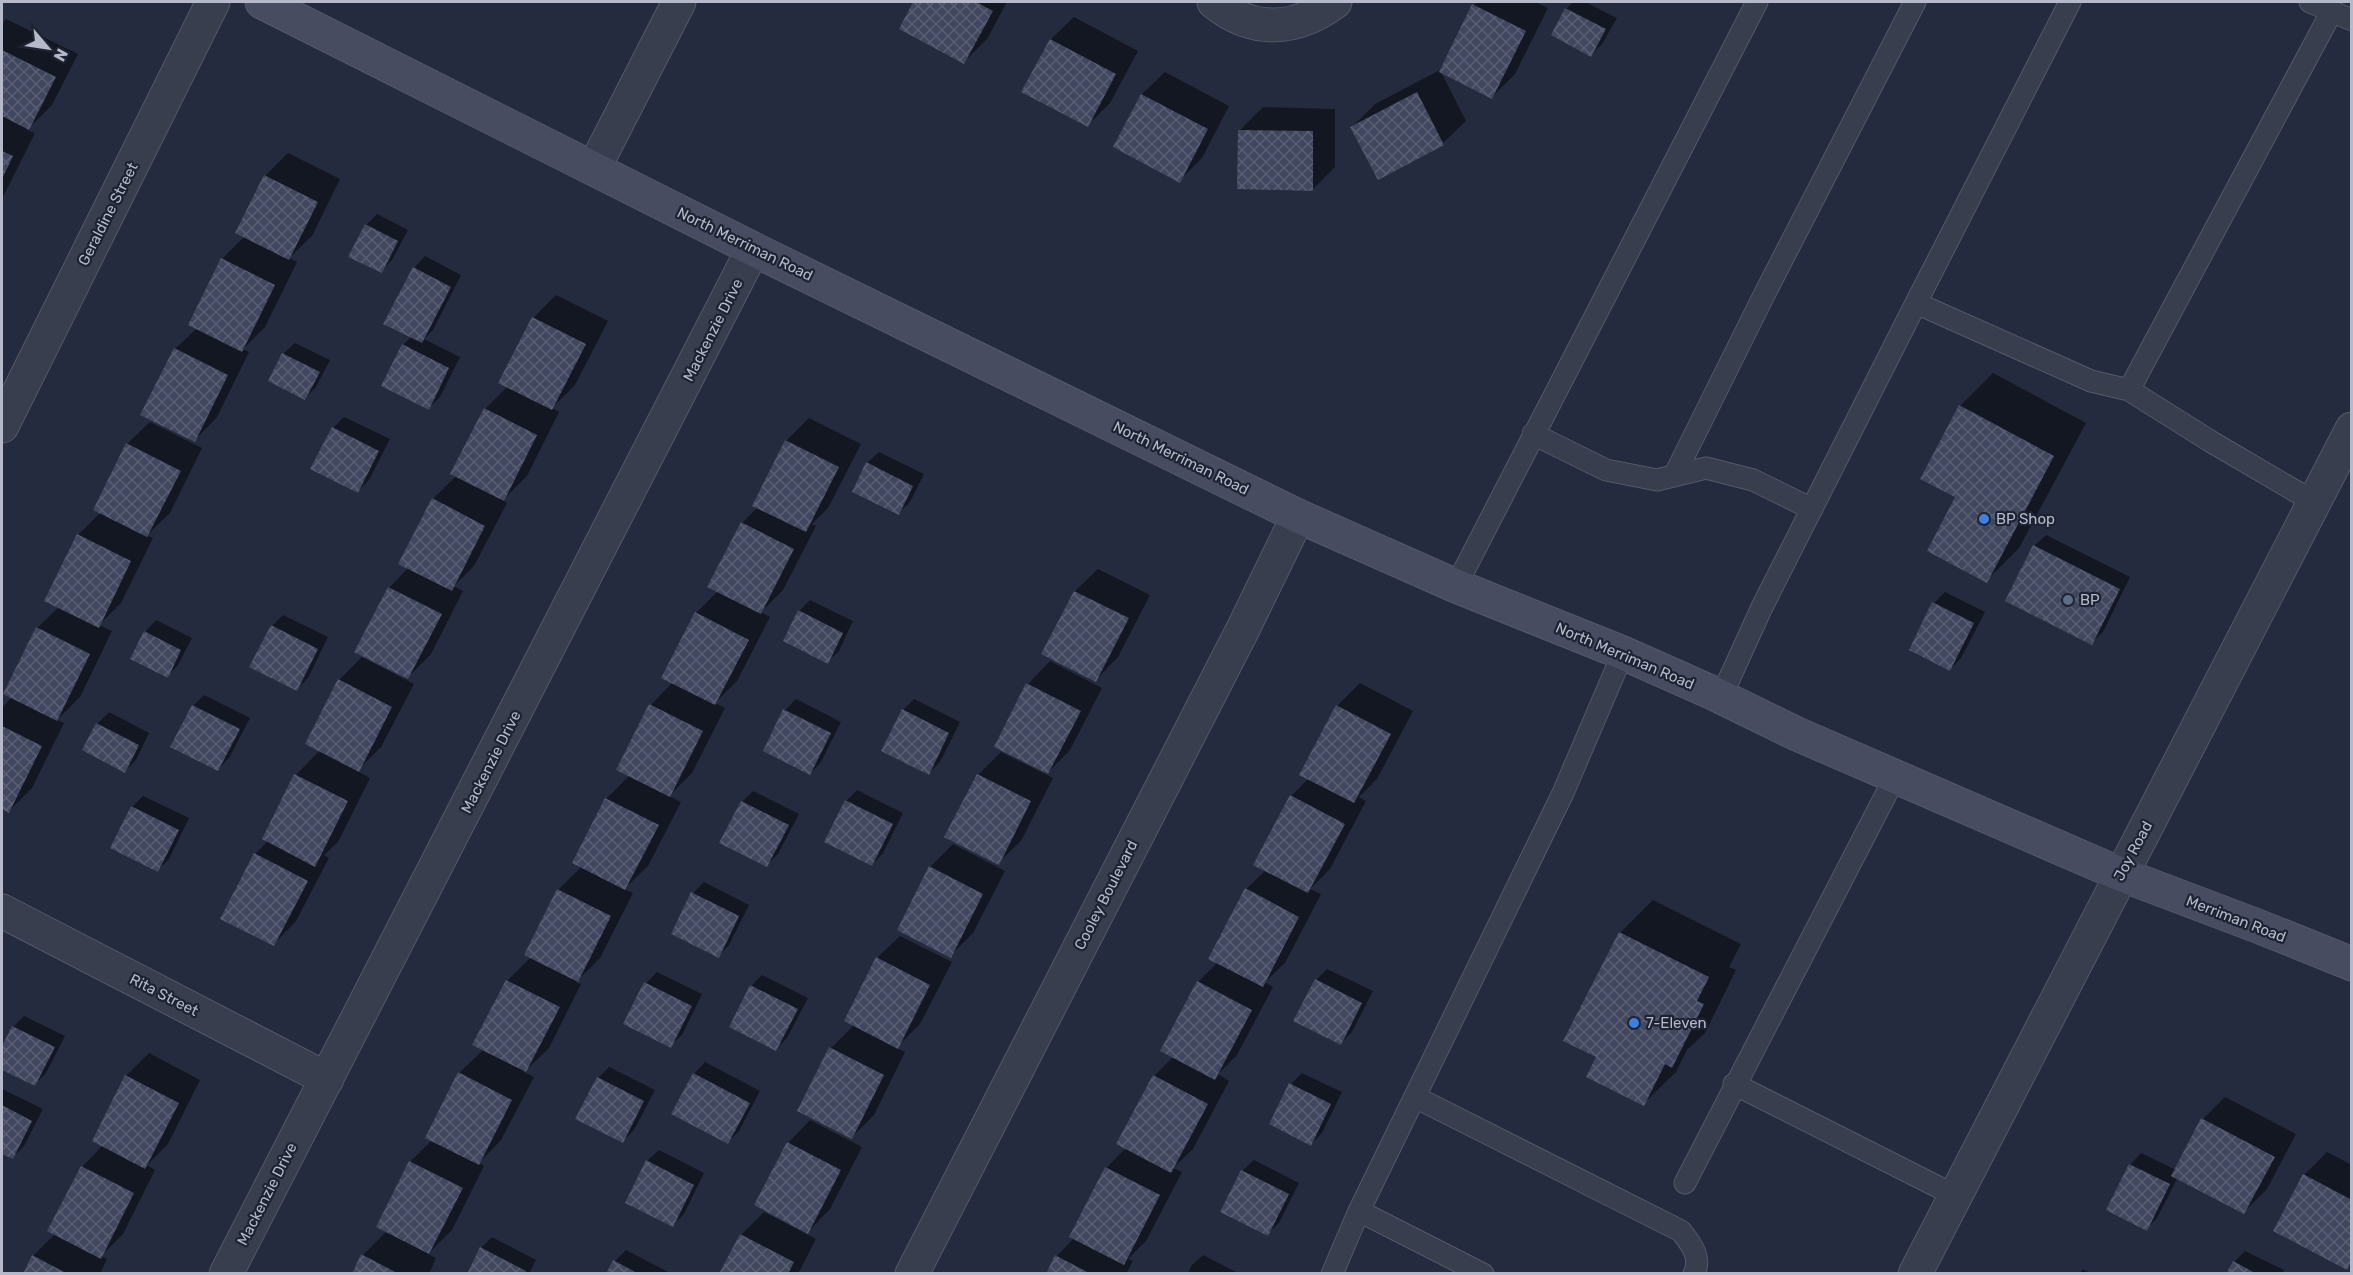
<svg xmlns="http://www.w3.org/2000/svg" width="2353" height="1275" font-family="Rubik,sans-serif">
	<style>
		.shadow { fill: #0007 }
		.building { fill: url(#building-cross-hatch) }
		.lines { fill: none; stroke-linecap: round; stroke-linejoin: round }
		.service-casing { stroke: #545969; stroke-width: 23 }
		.minor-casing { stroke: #545969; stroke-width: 35 }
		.tertiary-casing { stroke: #545969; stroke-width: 35 }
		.secondary-casing { stroke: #545969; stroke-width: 35 }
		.service { stroke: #393e4e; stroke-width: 21 }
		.minor { stroke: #393e4e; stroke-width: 33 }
		.tertiary { stroke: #393e4e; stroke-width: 33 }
		.secondary { stroke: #474c61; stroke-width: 33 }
		.shop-dot { fill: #3f7fe0; stroke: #1e2333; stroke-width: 2 }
		.service-dot { fill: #5c6f8a; stroke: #1e2333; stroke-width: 2 }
		.labels { text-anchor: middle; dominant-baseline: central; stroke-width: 4.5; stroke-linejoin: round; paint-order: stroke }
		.street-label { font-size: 15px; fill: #b5b9c9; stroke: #1e2333 }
		.poi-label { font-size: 15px; fill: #b5b9c9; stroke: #1e2333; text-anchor: start }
	</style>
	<defs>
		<pattern id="building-cross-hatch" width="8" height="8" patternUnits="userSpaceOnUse" patternTransform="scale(1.5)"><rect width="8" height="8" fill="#41475e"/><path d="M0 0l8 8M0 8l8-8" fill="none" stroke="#5a5f74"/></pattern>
	</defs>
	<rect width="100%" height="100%" fill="#252b3e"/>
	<path class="shadow" d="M915 2H1007L987 39 964 62 901 28Z
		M1477 2H1535L1548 8 1515 74 1492 97 1474 5Z
		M1573 2H1585L1617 18 1602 44 1591 55 1553 34 1566 9Z
		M1074 17 1138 51 1110 103 1088 125 1023 91 1051 39Z
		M6 19 78 54 52 105 27 130 35 133 2 199V24Z
		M1440 70 1466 121 1443 143 1378 178 1352 127 1375 104Z
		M1165 72 1229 106 1202 158 1179 181 1115 146 1142 94Z
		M1263 107 1335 109V167L1312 190 1240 130Z
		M288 153 340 179 312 236 289 258 297 262 265 327 243 349 249 352 217 417 195 440 175 349 197 328 222 259 245 236 265 176Z
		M377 214 408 230 392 260 381 271 366 225Z
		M425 256 461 275 433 330 424 339 460 357 440 397 428 409 403 345 411 337 414 268Z
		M556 295 608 321 575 385 552 408 559 412 527 476 503 500 507 503 474 566 454 586 463 591 431 654 408 677 356 651 389 588 409 567 433 499 457 475 485 409 508 386 533 318Z
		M295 343 330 360 316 387 305 398 283 354Z
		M1993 373 2086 423 2019 548 1986 581 1960 406Z
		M344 417 390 439 369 480 358 491 333 428Z
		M809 418 861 444 828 508 812 524 816 526 783 590 761 612 770 617 737 681 715 703 725 708 692 773 669 796 681 802 648 866 624 889 633 893 600 958 576 982 581 984 549 1048 524 1072 534 1077 501 1140 479 1163 484 1166 452 1230 428 1254 436 1258 429 1274H353L363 1255 387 1231 410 1162 432 1140 459 1073 484 1049 507 981 531 957 526 954 558 890 582 866 574 863 606 799 630 775 651 705 673 682 696 613 718 591 742 523 758 507 786 441Z
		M150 422 202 448 170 513 147 535 153 538 121 603 99 625 112 631 80 697 57 720 64 723 32 788 9 811 2 807V708L12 697 37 628 59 607 78 535 101 512 127 444Z
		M879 452 924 474 910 502 899 513 867 463Z
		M2046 535 2130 577 2103 632 2091 643 2034 546Z
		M1098 569 1150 595 1118 657 1096 680 1043 654 1075 591Z
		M1945 592 1985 612 1961 658 1950 669 1934 603Z
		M810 600 853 621 839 651 827 662 799 611Z
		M283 615 328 637 308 678 297 689 272 626Z
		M156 620 192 638 178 665 167 676 145 632Z
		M362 657 414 684 381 747 357 771 370 778 338 842 324 855 329 858 296 921 274 944 255 854 268 841 264 839 296 775 320 750 339 680Z
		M1050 661 1102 688 1070 750 1048 772 1028 684Z
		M1360 683 1413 711 1377 779 1359 797 1366 801 1330 869 1310 889 1321 894 1285 963 1265 982 1273 987 1237 1055 1218 1074 1229 1081 1193 1149 1173 1168 1182 1172 1146 1241 1128 1259 1133 1261 1126 1274H1048L1057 1256 1074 1238 1106 1168 1126 1148 1118 1144 1154 1076 1174 1056 1198 982 1218 962 1246 889 1266 870 1291 796 1309 778 1337 706Z
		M204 695 250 718 229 758 218 769 193 706Z
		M796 699 841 722 821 762 810 774 785 710Z
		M914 699 960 722 940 762 929 773 903 710Z
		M109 712 149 733 136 760 125 771 84 750 97 724Z
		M1001 752 1053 778 1021 841 998 863 978 775Z
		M857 790 903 813 883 853 872 865 846 801Z
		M753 791 799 814 778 854 767 865 742 802Z
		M143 796 189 818 169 859 158 870 132 807Z
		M953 844 1005 871 973 933 950 956 930 867Z
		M704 882 749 905 729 945 718 957 693 893Z
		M1653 900 1741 944 1729 967 1736 970 1705 1033 1687 1050 1676 1072 1643 1104 1598 1057 1565 1041 1620 933Z
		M900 936 952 962 920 1024 896 1048 905 1052 874 1115 852 1137 831 1048 854 1025 877 958Z
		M1327 969 1373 991 1352 1032 1341 1043 1316 980Z
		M657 972 702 994 682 1035 670 1046 625 1023 646 983Z
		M762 975 808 998 787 1038 776 1049 751 986Z
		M24 1016 65 1036 46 1073 35 1084 2 1068V1049L13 1027Z
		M149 1053 200 1080 168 1144 147 1165 155 1170 123 1234 101 1256 107 1259 100 1274H24L33 1256 55 1234 82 1167 103 1145 126 1076Z
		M705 1062 760 1091 739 1131 728 1142 673 1113 694 1074Z
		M609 1067 655 1090 634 1130 623 1141 598 1078Z
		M1302 1073 1342 1092 1322 1133 1311 1144 1291 1084Z
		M2 1089 43 1109 24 1146 12 1158 2 1152Z
		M2225 1097 2296 1134 2267 1189 2244 1212 2178 1177 2157 1218 2146 1229 2130 1165 2141 1153 2176 1170 2203 1119Z
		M810 1120 862 1147 830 1209 808 1232 788 1143Z
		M659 1150 704 1173 684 1214 673 1225 647 1161Z
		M2327 1152 2352 1165V1263L2346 1268 2304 1175Z
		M1254 1160 1299 1183 1279 1223 1267 1234 1242 1171Z
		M764 1212 816 1239 798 1274H721L741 1235Z
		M492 1237 536 1260 529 1274H468L481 1248Z
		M626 1250 670 1273 669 1274H608L615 1261Z
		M2245 1251 2284 1270 2282 1274H2228L2234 1262Z
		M1203 1255 1240 1274H1188L1191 1266Z
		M2083 1269 2092 1274H2079Z"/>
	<path class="building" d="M913 2H976L993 11 964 64 899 29Z
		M1472 4 1526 31 1492 99 1439 72Z
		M1565 8 1606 29 1591 57 1551 35Z
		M1050 39 1116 74 1088 127 1021 92Z
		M2 50 56 77 29 130 2 116Z
		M1417 92 1444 145 1378 180 1350 127Z
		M1141 94 1208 129 1180 183 1113 147Z
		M1238 130 1313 131V191L1237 189Z
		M2 151 13 156 2 179Z
		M264 175 318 202 289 260 235 233Z
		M365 224 398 241 382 273 348 257Z
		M221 258 275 285 242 352 188 325Z
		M413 267 451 287 422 343 383 324Z
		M532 317 586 344 552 410 498 383Z
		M402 344 449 368 429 410 381 386Z
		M174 348 228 375 195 442 140 415Z
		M282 353 320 372 305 400 268 381Z
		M1959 405 2054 456 1987 583 1927 551 1955 497 1920 479Z
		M484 408 537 435 504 501 450 474Z
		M332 427 379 451 358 493 310 469Z
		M785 440 839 467 806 532 752 506Z
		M126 443 181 471 147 537 93 510Z
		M866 462 913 486 899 515 852 492Z
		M432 498 485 526 452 591 398 564Z
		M741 522 794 549 761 614 707 587Z
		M77 534 131 561 99 628 44 601Z
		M2033 545 2120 589 2092 645 2005 601Z
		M388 587 442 614 408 679 354 652Z
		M1074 591 1129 618 1096 682 1041 654Z
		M1932 602 1974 623 1950 671 1909 650Z
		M798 610 843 633 828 664 783 641Z
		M695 612 749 640 715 705 661 678Z
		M271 625 318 649 297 691 249 667Z
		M36 627 90 654 57 721 3 694Z
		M144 631 181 650 168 678 130 659Z
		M338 679 392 707 359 772 305 744Z
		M1026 683 1081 711 1048 774 994 747Z
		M649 704 703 731 670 797 616 770Z
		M192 705 240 729 218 771 170 747Z
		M1336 705 1391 734 1354 803 1299 775Z
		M783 709 831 733 810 775 763 751Z
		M902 709 949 733 929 775 881 751Z
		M96 723 139 745 125 773 82 750Z
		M2 726 42 746 9 813 2 809Z
		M294 774 348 801 315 867 262 839Z
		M977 774 1031 801 999 865 944 837Z
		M1290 795 1345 824 1308 893 1253 865Z
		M605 798 659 825 625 890 572 863Z
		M845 800 893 824 872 866 824 842Z
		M741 801 789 825 767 867 719 843Z
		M131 806 179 830 158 872 110 848Z
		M254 853 308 881 274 946 220 919Z
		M929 866 983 894 951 958 897 930Z
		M1245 888 1299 917 1263 987 1208 959Z
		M557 889 611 916 578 982 524 955Z
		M691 892 739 916 719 958 671 934Z
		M1619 932 1709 977 1697 1001 1704 1004 1672 1068 1665 1064 1644 1106 1586 1077 1596 1057 1563 1041Z
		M876 957 930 985 898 1049 844 1021Z
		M1315 979 1362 1003 1341 1045 1293 1021Z
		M506 980 560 1007 526 1072 472 1045Z
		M1197 981 1252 1010 1215 1080 1160 1051Z
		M644 982 692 1006 671 1048 623 1024Z
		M750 985 798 1009 776 1051 729 1027Z
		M12 1026 55 1047 35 1086 2 1070V1046Z
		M829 1047 884 1075 852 1139 797 1111Z
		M458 1072 512 1100 479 1165 425 1138Z
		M693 1073 750 1103 728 1144 671 1114Z
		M125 1075 179 1103 145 1169 92 1141Z
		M1153 1075 1208 1104 1171 1173 1116 1144Z
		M597 1077 644 1101 623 1143 575 1119Z
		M1289 1083 1331 1104 1311 1146 1269 1124Z
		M2 1105 32 1121 13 1159 2 1154Z
		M2201 1118 2275 1157 2244 1214 2171 1176Z
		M787 1142 841 1170 808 1234 754 1205Z
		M646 1160 694 1185 673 1227 625 1203Z
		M409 1161 463 1188 429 1254 376 1227Z
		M2129 1164 2170 1184 2147 1231 2106 1210Z
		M81 1166 134 1193 101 1259 47 1231Z
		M1105 1167 1160 1195 1124 1265 1069 1237Z
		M1241 1170 1289 1194 1268 1236 1220 1212Z
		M2303 1174 2352 1200V1260L2347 1270 2273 1231Z
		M740 1234 794 1262 788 1274H719Z
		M480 1247 526 1271 525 1274H467Z
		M361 1254 399 1274H352Z
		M32 1255 68 1274H23Z
		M1055 1255 1091 1274H1046Z
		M613 1260 639 1274H606Z
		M2233 1261 2257 1274H2226Z"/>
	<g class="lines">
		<g class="service-casing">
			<path id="service" d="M2310 2 2352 20
				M1916 303 2070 2
				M2129 390 2210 441 2314 502
				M1533 434 1606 470 1657 480 1706 468 1753 480 1812 509
				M1674 476 1765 293 1915 2
				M1456 586 1757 2
				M1721 697 1762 607 1916 303 2091 381 2129 390 2332 11
				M1734 1084 1956 1196
				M1415 1097 1681 1231C1691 1244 1702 1257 1694 1274
				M1685 1183 1895 777
				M1359 1211 1483 1274
				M1332 1274 1359 1211 1563 793 1623 653"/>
		</g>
		<g class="minor-casing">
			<path id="minor" d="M1214 2C1253 34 1296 31 1335 2
				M594 168 679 2
				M2 426 213 2
				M2 911 327 1079
				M226 1274 753 249
				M912 1274 1243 629 1298 516"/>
		</g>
		<g class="tertiary-casing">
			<path id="tertiary" d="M1915 1274 2352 429"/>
		</g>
		<g class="secondary-casing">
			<path id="secondary" d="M262 2 753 249 1298 516 1456 586 1623 653 1713 693 1797 734 2120 874 2260 927 2352 964"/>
		</g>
		<use href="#service" class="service"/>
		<use href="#minor" class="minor"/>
		<use href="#tertiary" class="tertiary"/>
		<use href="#secondary" class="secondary"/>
	</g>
	<g class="shop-dot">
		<circle cx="1984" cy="519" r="6"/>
		<circle cx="1634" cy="1023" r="6"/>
	</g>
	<circle class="service-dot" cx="2068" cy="600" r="6"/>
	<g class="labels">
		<g class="street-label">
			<text transform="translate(108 214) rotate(-63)">Geraldine Street</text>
			<text transform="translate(745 244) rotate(26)">North Merriman Road</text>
			<text transform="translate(713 330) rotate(-63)">Mackenzie Drive</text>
			<text transform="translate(1181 458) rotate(26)">North Merriman Road</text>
			<text transform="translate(1625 656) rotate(23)">North Merriman Road</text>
			<text transform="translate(491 762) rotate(-63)">Mackenzie Drive</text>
			<text transform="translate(2133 851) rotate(-62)">Joy Road</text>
			<text transform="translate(1106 895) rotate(-63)">Cooley Boulevard</text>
			<text transform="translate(2236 919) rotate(21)">Merriman Road</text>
			<text transform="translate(164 995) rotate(27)">Rita Street</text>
			<text transform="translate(267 1194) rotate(-63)">Mackenzie Drive</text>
		</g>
		<g class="poi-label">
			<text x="1996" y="519">BP Shop</text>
			<text x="2080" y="600">BP</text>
			<text x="1646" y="1023">7-Eleven</text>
		</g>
	</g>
	<rect width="2353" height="1275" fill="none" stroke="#b5b9c9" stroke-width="6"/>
	<g transform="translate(48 48) rotate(119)" stroke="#1e2333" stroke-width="4.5" paint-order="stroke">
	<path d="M0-4.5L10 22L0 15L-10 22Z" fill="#b5b9c9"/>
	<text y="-9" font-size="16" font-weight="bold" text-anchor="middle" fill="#b5b9c9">N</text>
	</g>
</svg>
